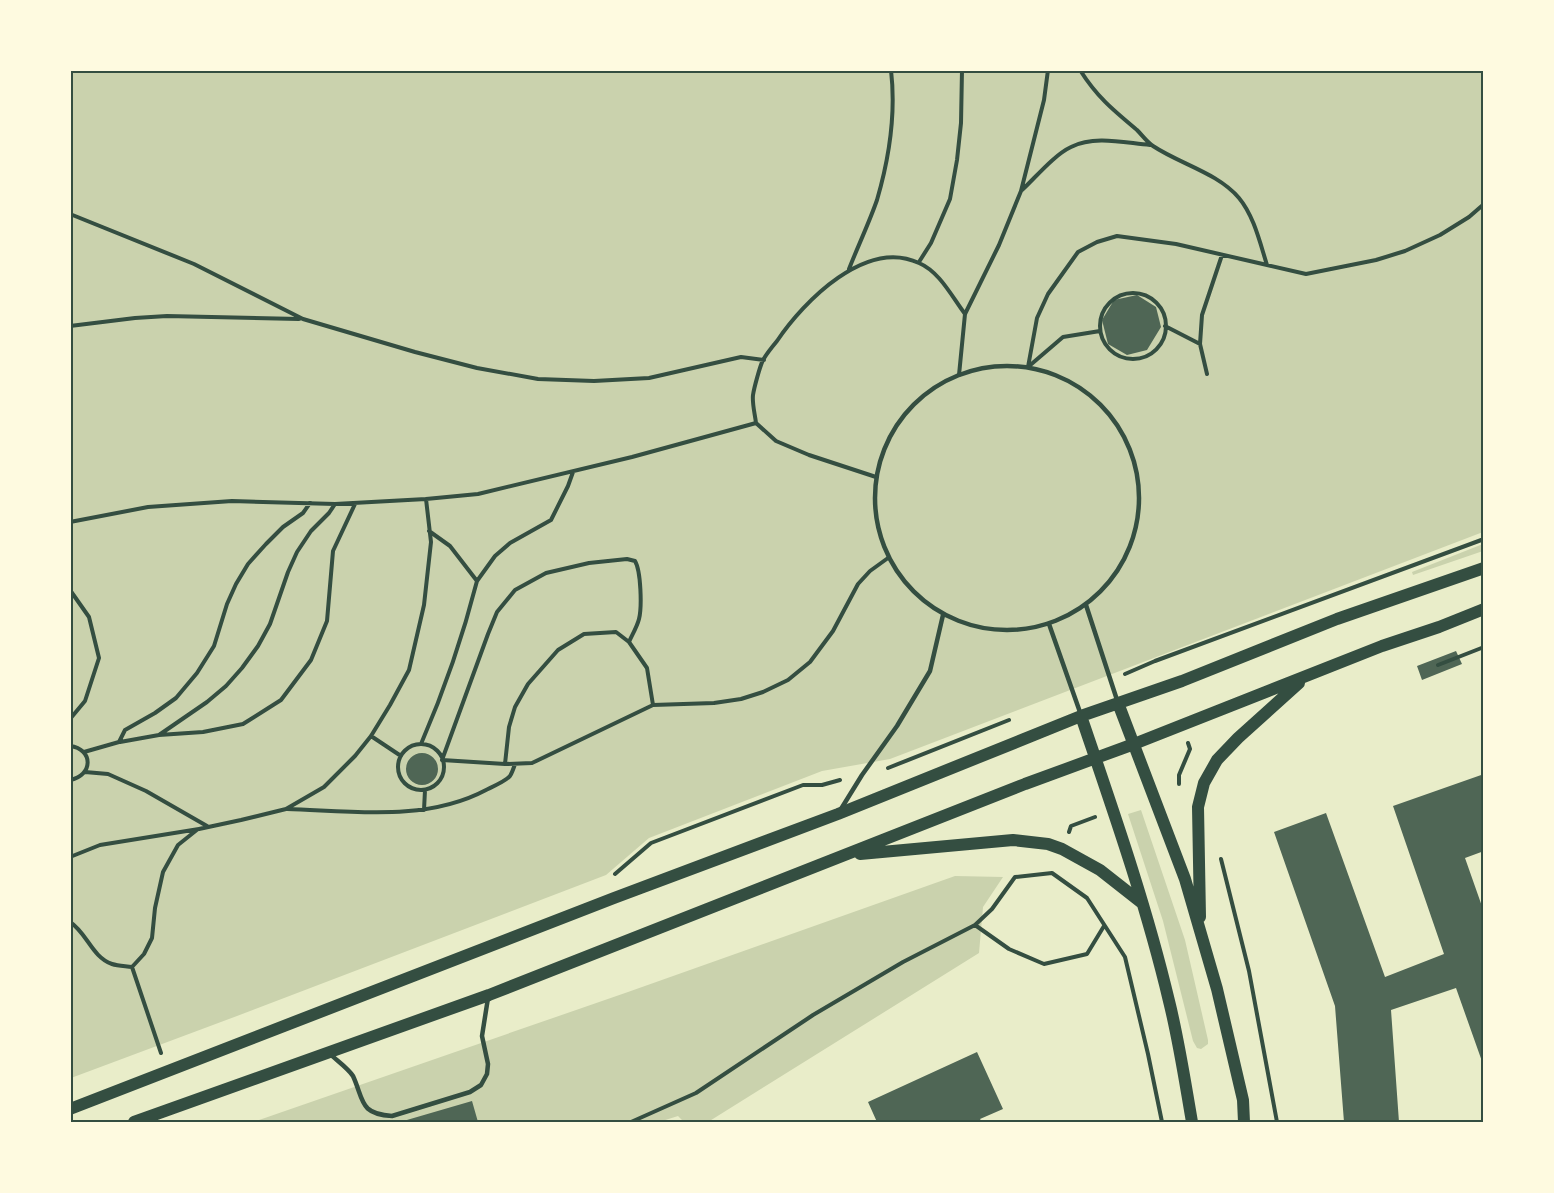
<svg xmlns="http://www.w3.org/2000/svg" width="1554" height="1193" font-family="Quicksand,sans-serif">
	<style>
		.green { fill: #cad2ad }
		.building { fill: #4f6655 }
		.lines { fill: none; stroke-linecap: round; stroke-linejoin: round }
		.path { stroke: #344e41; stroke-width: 4 }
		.service { stroke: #344e41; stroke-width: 4.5 }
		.secondary { stroke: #344e41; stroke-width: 12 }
		.neatline { fill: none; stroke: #344e41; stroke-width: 2 }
	</style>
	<rect width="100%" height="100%" fill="#e9edc9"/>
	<path class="green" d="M71 71H1483V532L890 759 822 771 649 838 606 875 237 1016 71 1078Z
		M1483 544V551L1413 575 1412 572Z
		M1141 810 1185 940 1208 1040V1044L1201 1049 1197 1048 1193 1041 1163 921 1128 814Z
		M955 876 1003 877 983 907 979 953 708 1122H684L678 1116 659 1122H253L628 992Z"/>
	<path class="building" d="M1137 295 1156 307 1161 327 1147 350 1127 355 1108 344 1102 320 1114 300Z
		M1456 651 1462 664 1422 680 1417 666Z
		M406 769a16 16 0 1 1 32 0a16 16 0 1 1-32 0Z
		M1484 774V851L1465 858 1484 912V1067L1456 988 1391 1010 1399 1122H1344L1335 1006 1274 832 1326 813 1385 977 1444 954 1393 806Z
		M977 1052 1003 1109 980 1119 982 1122H877L868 1102Z
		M472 1101 478 1122H400Z"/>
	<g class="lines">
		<path class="path" d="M1080 70C1097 97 1113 110 1137 130 1142 135 1147 142 1153 146 1180 164 1218 173 1239 198 1254 216 1260 243 1267 265
			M1022 190C1036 177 1054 155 1071 147 1095 135 1125 143 1150 145
			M70 214 194 264 303 319 415 352 477 368 538 379 594 381 649 378 741 357 764 360
			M919 262 931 243 950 199 957 160 961 123 962 70
			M849 269C858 246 869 223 877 200 889 159 896 113 891 70
			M1100 326a33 33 0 1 1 66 0a33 33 0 1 1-66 0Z
			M70 326 135 318 167 316 299 319
			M1165 326 1200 344 1207 374
			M1200 344 1202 315 1222 255
			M1028 367 1037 318 1048 294 1078 252 1097 242 1117 236 1176 244 1306 274 1376 260 1405 251 1440 235 1469 217 1484 204
			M1028 367 1063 337 1100 331
			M959 375 965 314 999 245 1021 191 1044 100 1048 70
			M876 477 809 455 776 441 756 423C755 414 752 404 753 395 754 388 760 366 763 360 767 353 772 347 777 341 804 301 866 238 919 263 940 272 952 297 965 314
			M70 522 148 507 232 501 335 504 426 499 478 494 632 457 756 423
			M477 581 495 556 510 543 551 520 568 486 573 472
			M70 590 89 617 99 658 85 701 70 719
			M629 642C632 635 637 627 639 619 642 607 641 571 635 561L627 559 589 563 546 573 515 590 497 612 488 634 442 760 505 764 532 763 653 705 714 703 741 699 763 692 788 680 810 662 833 631 858 584 870 571 888 558
			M1438 665 1484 647
			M1125 674 1155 661 1484 539
			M159 735 203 732 243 724 281 700 311 660 327 621 333 551 355 504
			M371 736 401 756
			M120 742 159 735 207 702 226 686 242 668 258 646 270 624 288 572 297 552 311 531 329 513 335 504
			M421 744C444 691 463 636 477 581L450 546 429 531
			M398 767a23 23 0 1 1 46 0a23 23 0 1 1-46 0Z
			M70 746C94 749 93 776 70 780
			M84 752 119 742 125 730 155 713 176 698 197 673 214 646 227 604 236 584 248 564 266 544 283 527 303 513 310 503
			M505 764 509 727 515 707 528 684 558 650 584 634 616 632 629 642 647 668 653 705
			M888 768 1009 720
			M85 772 108 774 146 791 207 826
			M1179 784V775L1190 749 1188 743
			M287 809C352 811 426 822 486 790 492 787 506 781 510 776 512 773 514 767 515 764
			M424 810 425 790
			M1069 832 1071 826 1095 817
			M70 857 100 845 199 829 241 820 286 809 324 787 355 756 371 736 390 705 409 670 424 605 431 542 426 499
			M1221 859 1249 971 1277 1122
			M615 874 651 843 803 785H822L840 780
			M70 922C87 933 92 957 112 964 118 966 125 966 132 967
			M975 925 1009 949 1044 964 1087 954 1104 926
			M161 1053 132 967 144 954 152 938 155 908 163 872 178 845 198 829
			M631 1122 696 1093 813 1015 903 962 975 925 992 909 1015 877 1052 873 1087 898 1125 957 1148 1054 1162 1122"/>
		<path class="service" d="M875 498a132 132 0 1 1 264 0a132 132 0 1 1-264 0Z
			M1086 605 1118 703
			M1049 624 1081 715
			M841 809 862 775 897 726 930 671 943 615
			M329 1053C336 1060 348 1068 353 1076 364 1100 359 1114 392 1116L470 1092 481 1085 487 1074 488 1064 482 1036 488 998"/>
		<path class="secondary" d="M1118 703 1185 879 1217 989 1243 1100 1244 1122
			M1081 716C1113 810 1146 904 1169 1001 1179 1041 1185 1082 1192 1122
			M860 854 1013 840 1048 844 1062 849 1100 870 1142 903
			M1200 917 1198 807 1204 783 1217 760 1238 738 1299 683
			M70 1109 614 898 838 814 1081 716 1182 681 1337 619 1484 568
			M134 1122 489 995 1025 784 1134 744 1382 646 1439 627 1484 609"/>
	</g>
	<rect width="1554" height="1193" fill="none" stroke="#fefae0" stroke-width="144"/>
	<rect x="72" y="72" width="1410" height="1049" class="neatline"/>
</svg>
